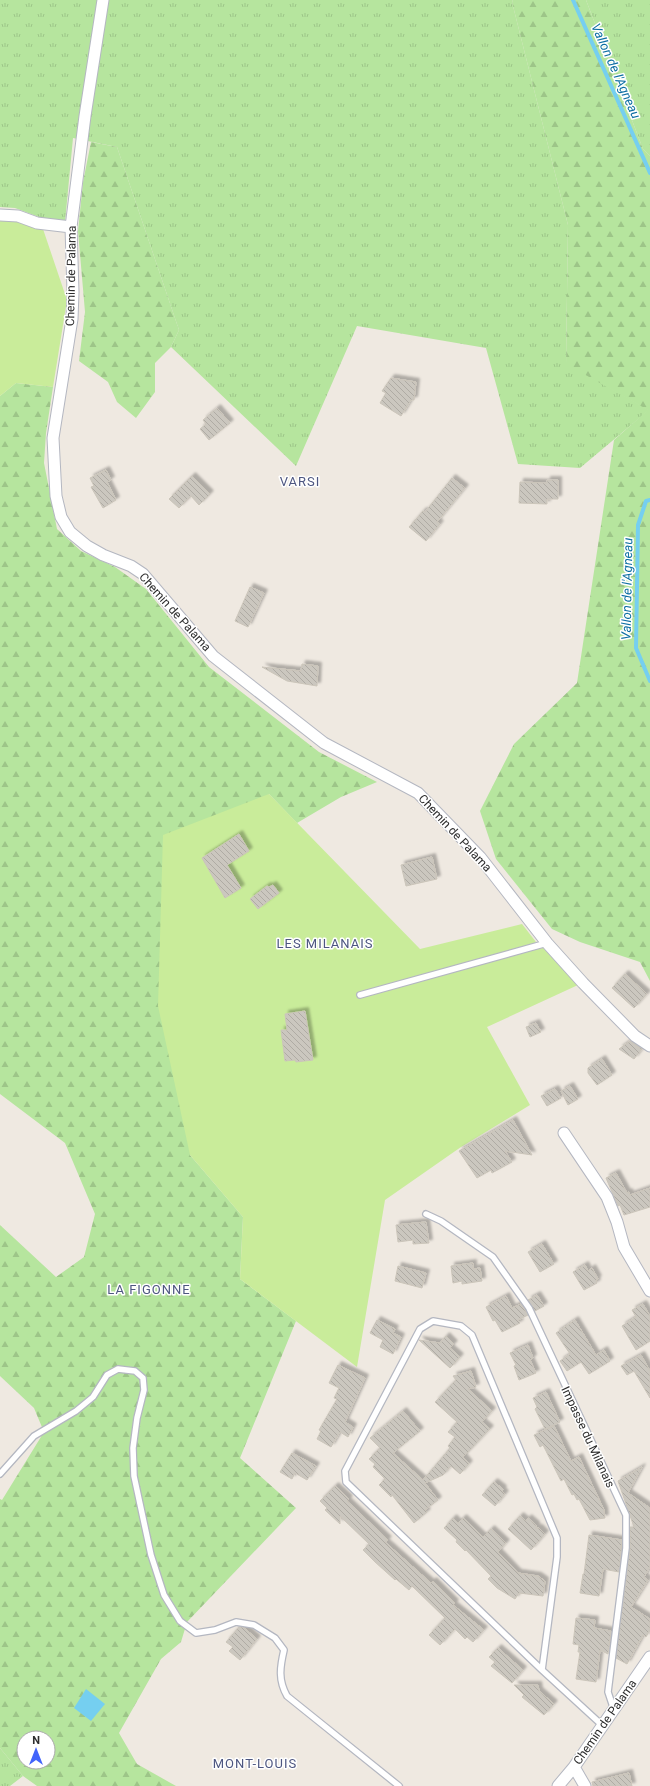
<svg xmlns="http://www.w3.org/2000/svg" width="650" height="1786" font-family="Roboto,sans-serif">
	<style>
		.grass { fill: url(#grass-tufts) }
		.forest { fill: url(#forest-firs); fill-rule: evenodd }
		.pitch { fill: #c9ec9a }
		.water { fill: #75cff0 }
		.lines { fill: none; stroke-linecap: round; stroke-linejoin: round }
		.stream { stroke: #75cff0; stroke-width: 4 }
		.building { fill: url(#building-back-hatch); stroke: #cbc5ba; filter: url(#shadow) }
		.service-casing { stroke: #b4b7c1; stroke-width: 8 }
		.minor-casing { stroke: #b4b7c1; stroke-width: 13 }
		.service { stroke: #fff; stroke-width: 5.5 }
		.minor { stroke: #fff; stroke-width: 11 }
		.labels { text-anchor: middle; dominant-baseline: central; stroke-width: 3; stroke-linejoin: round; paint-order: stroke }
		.street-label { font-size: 12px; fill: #2e2e2e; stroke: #fff }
		.water-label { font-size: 13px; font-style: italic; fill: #0d6fa3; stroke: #fff }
		.neighbourhood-label { font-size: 13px; letter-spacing: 1px; fill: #4d5680; stroke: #fff }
	</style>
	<defs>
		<pattern id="grass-tufts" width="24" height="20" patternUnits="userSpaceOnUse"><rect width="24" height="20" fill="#b6e59e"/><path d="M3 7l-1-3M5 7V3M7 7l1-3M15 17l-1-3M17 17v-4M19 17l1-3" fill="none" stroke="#9dc588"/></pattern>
		<pattern id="forest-firs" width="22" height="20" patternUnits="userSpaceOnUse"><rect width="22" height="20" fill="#b6e59e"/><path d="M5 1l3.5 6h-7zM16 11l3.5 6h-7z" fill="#9dc588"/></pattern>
		<pattern id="building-back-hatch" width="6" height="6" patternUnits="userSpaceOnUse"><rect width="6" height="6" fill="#cbc7bf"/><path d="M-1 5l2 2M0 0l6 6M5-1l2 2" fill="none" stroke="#afaba4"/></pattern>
		<filter id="shadow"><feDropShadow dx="3.5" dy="-3.5" stdDeviation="1" flood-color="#0004"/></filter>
	</defs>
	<rect width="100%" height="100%" fill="#efe9e1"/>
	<path class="grass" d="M0 0H513L512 2 568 225 566 363 649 410 580 468 518 464 486 348 357 326 296 466 171 347 179 330 117 147 73 138 65 222 39 217 15 208 0 207Z
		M586 0H650V156L643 149Z
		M0 1748 23 1776 10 1786H0Z"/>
	<path class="forest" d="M513 0H586L643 149 650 156V981L640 962 580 942 552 929 496 859 480 811 514 744 577 683 614 440 648 410 566 364 568 225 512 2Z
		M91 142 117 147 179 330 171 347 155 363V392L136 418 117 402 108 382 79 361 85 312 78 231 83 182Z
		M16 383 53 387 46 433 44 463 57 529 81 551 115 567 146 589 209 667 319 752 377 782 341 797 297 823 269 794 190 1155 243 1217 240 1279 296 1321 240 1458 296 1508 187 1622 181 1642 161 1659 119 1733 137 1764 176 1786H37L23 1776 0 1748V1499L2 1500 44 1432 34 1408 0 1376V1225L56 1277 84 1257 95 1214 65 1143 0 1094V396ZM24 1738H48V1762H24Z"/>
	<path class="pitch" d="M0 218H16L43 229 67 300 53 387 16 383 0 396Z
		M269 794 420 949 522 924 536 942 531 945 533 949 543 948 578 985 487 1027 530 1105 461 1147 385 1200 357 1367 240 1279 243 1217 190 1155 158 1006 163 835Z"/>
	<path class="water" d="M86 1689 105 1704 91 1721 74 1708Z"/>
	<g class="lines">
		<path class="stream" d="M573 0 650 173
			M650 500 646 501 638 525 636 648 650 681"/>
	</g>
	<path class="building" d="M391 378 416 382 414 400H411L401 416 380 403 386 393 382 391Z
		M217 408 230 423 209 440 200 429 206 424 203 420Z
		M106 470 111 480 107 482 116 500 103 508 91 487 94 486 90 478Z
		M192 476 210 494 199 505 191 496 179 508 169 499Z
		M452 478 465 488 437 522 440 524 426 541 409 527 423 511 425 512Z
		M547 480H558V499H547V504L519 503 520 482 547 483Z
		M250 587 264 593 248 627 235 621Z
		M302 664 318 666 317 686 287 681 262 667 301 671Z
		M239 834 249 851 227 865 241 888 225 898 202 858Z
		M432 857 437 879 406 886 401 865Z
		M273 885 279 893 258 909 250 899 267 886 269 887Z
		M625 974 647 994 634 1008 612 988Z
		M305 1011 313 1060 296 1062 295 1060 285 1061 281 1030H287L285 1014Z
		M536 1023 541 1032 530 1037 526 1027Z
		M630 1041 642 1049 634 1059 619 1049Z
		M602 1059 612 1075 597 1085 588 1073V1068Z
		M570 1086 578 1099 568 1105 561 1091Z
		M555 1089 561 1098 547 1106 541 1096Z
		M513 1120 532 1155 505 1151 512 1162 492 1173 491 1170 477 1178 459 1151Z
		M616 1173 627 1193 629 1192 630 1195 650 1188V1207L624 1215 620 1205 618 1206 606 1178Z
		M426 1222 429 1243 413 1244V1240L398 1242 396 1225Z
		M542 1244 554 1264 540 1272 528 1252Z
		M473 1263V1269L480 1268 482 1281 462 1284V1281L453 1283 451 1266Z
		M585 1265 588 1271 592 1268 598 1279 596 1280 597 1283 584 1290 573 1272Z
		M398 1266 426 1273 422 1288 395 1281Z
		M537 1295 544 1306 535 1311 528 1300Z
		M506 1296 512 1308 521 1304 528 1315 518 1320 520 1323 502 1332 495 1320 493 1321 486 1307Z
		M643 1304 650 1316V1341L636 1350 622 1326 636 1317 632 1310Z
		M377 1320 395 1329 393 1333 401 1337 393 1354 380 1347 383 1340 370 1333Z
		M575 1320 596 1355 604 1350 610 1361 589 1374 581 1362 567 1371 560 1361 570 1354 556 1333Z
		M446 1336 454 1344 450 1348 460 1357 450 1368 419 1340 440 1343Z
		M528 1345 533 1358 530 1360 536 1373 519 1380 514 1366 516 1365 510 1353Z
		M641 1355 650 1371V1398L634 1371 627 1375 621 1366Z
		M338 1365 365 1378 345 1422 353 1427 348 1437 340 1432 331 1447 317 1439 321 1431 319 1430 337 1399 334 1398 339 1388 329 1383Z
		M471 1371 476 1387 468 1389 492 1411 482 1422 490 1429 463 1457 469 1464 460 1474 451 1466 443 1475 425 1483 438 1500 425 1510 427 1512 414 1523 392 1495 391 1497 379 1485 385 1479 373 1467 375 1464 369 1459 380 1448 370 1438 403 1411 420 1431 393 1453 423 1480 450 1448 448 1446 455 1437 448 1432 457 1422 435 1402 456 1380 453 1376Z
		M546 1392 560 1422 545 1429 535 1409 537 1407 533 1398Z
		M554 1426 571 1461 579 1457 604 1510 605 1518 590 1520 579 1499 577 1500 574 1494 572 1495 564 1479 561 1481 543 1445 540 1447 534 1435Z
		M292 1453 316 1466 307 1480 295 1473 292 1479 280 1472Z
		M642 1467 628 1493 650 1508V1567L644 1577 648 1580 631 1607 650 1619V1630L646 1637 643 1635 627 1664 616 1658 630 1549V1527H634L618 1481Z
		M494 1482 503 1489 502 1491 505 1494 495 1506 482 1495Z
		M335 1486 349 1499 347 1501 388 1540 385 1542 431 1583 433 1581 455 1603 453 1605 484 1630 473 1642 467 1637 465 1639 455 1629 440 1645 429 1635 445 1618 412 1586 409 1590 396 1579 395 1580 375 1562 363 1550 369 1544 340 1516V1524L325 1510 327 1508 320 1501Z
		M520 1516 526 1521 528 1518 536 1525V1528H539L545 1534 531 1550 508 1529Z
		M453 1518 458 1523 463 1518 483 1537 491 1529 506 1543 498 1552 518 1573 538 1576 545 1581 543 1596 519 1593 515 1599 497 1588 488 1579 491 1576 466 1550 465 1551 456 1542 457 1540 444 1528Z
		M589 1535 622 1540 619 1572 603 1569 599 1596 580 1593 583 1574H584Z
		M576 1618 595 1620 594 1628 611 1631 608 1654 600 1650 596 1682 576 1679 580 1652H578L579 1645 573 1644Z
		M239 1627H243L257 1639 240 1660 229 1651 233 1647 226 1642Z
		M498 1648 523 1670 512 1683 491 1666 495 1662 489 1657Z
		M514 1685H538L539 1691 554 1704 544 1715 522 1697 524 1695Z
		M629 1773 632 1786H593L592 1782Z"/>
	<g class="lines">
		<g class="service-casing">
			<path id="service" d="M360 995 547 943
				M426 1214 441 1221 493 1257 529 1308 626 1515V1548L608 1692 614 1710
				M0 1474 34 1436 76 1411 93 1397 107 1375 118 1369 135 1371 143 1378 144 1390 137 1418 133 1448 134 1476 151 1555 164 1595 180 1621 196 1633 215 1630 236 1622 254 1625 275 1638 284 1650C280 1667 278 1680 287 1696L399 1786
				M542 1670 346 1482 345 1471 420 1329 433 1321 461 1326 472 1335 557 1538V1557L542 1670 603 1726"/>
		</g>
		<g class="minor-casing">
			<path id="minor" d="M103 0 85 116 71 227 73 292 72 319 53 438 56 496 61 517 70 532 87 546 103 555 131 566 143 574 213 656 324 743 418 793 480 857 547 943 583 983 635 1036 650 1046
				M0 215 18 216 37 223 71 227
				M564 1133 607 1197 617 1222 624 1247 650 1291
				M574 1767 585 1786
				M558 1786 574 1767 650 1657"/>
		</g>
		<use href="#service" class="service"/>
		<use href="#minor" class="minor"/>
	</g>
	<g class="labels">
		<g class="street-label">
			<text transform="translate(71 276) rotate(-89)">Chemin de Palama</text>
			<text transform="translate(175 612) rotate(48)">Chemin de Palama</text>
			<text transform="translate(455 833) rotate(47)">Chemin de Palama</text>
			<text transform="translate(588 1437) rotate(65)">Impasse du Milanais</text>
			<text transform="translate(605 1722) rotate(-55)">Chemin de Palama</text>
		</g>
		<g class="water-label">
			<text transform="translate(616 71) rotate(66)">Vallon de l'Agneau</text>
			<text transform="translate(627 589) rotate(-89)">Vallon de l'Agneau</text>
		</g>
		<g class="neighbourhood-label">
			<text x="300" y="481">VARSI</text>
			<text x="325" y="943">LES MILANAIS</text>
			<text x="149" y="1289">LA FIGONNE</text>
			<text x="255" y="1763">MONT-LOUIS</text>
		</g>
	</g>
	<g transform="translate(36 1750)"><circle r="19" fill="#ffffff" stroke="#ababab"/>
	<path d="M0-3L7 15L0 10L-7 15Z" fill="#4264fb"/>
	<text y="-6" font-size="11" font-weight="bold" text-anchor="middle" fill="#2e2e2e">N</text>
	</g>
</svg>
